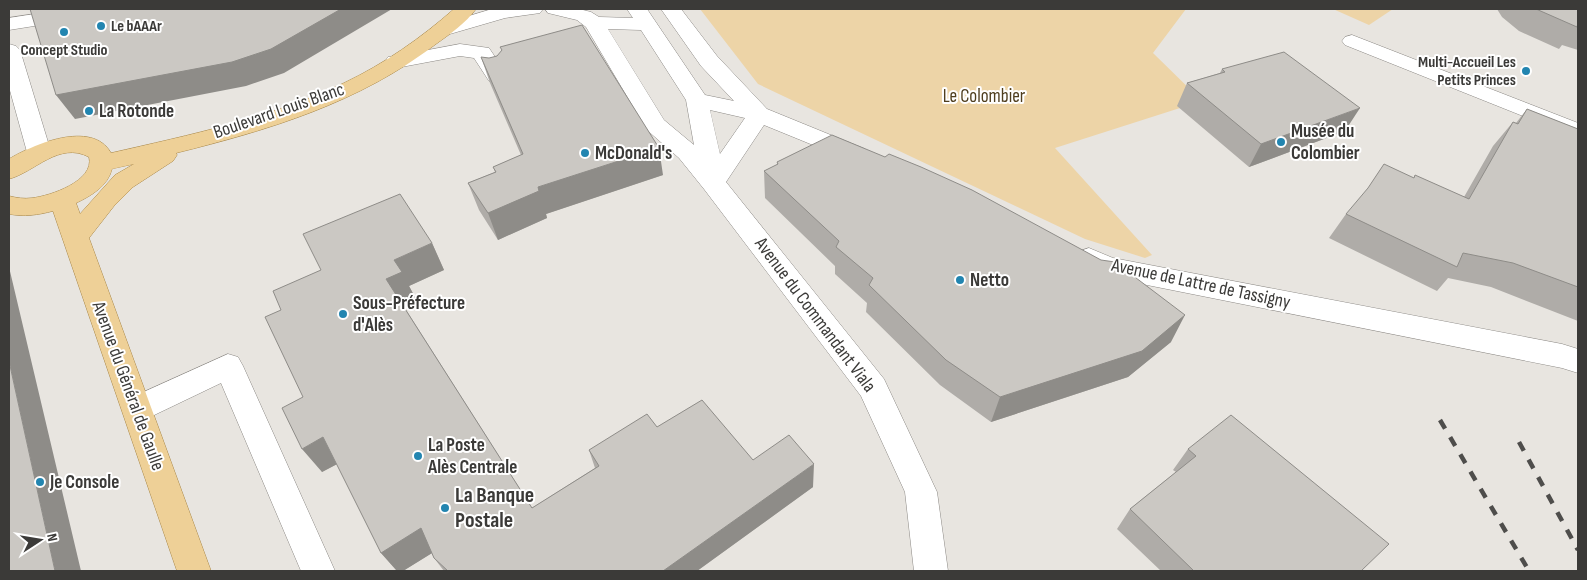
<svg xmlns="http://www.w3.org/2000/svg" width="1587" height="580" font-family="'Sofia Sans Condensed',sans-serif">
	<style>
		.green { fill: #edd4a7 }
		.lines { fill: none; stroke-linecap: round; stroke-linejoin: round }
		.minor-casing { stroke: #8b8884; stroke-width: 1 }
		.major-casing { stroke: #a88748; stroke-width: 1 }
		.minor { fill: #fff; fill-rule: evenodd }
		.major { fill: #eed097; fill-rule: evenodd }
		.rail { stroke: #4e4d4b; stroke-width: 4.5; stroke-dasharray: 10 10; stroke-linecap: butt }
		.wall { fill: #afaca8 }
		.shaded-wall { fill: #8e8c88 }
		.building { fill: #cbc8c3; stroke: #8e8c88 }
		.poi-dot { fill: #2285b0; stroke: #fff; stroke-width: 2 }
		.labels { text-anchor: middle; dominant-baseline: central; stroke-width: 4; stroke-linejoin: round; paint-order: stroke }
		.far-poi-label { font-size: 16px; font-weight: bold; fill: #3b3a38; stroke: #fff; text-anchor: start }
		.park-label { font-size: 19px; fill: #4f3e1e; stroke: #fff }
		.poi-label { font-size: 19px; font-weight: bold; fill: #3b3a38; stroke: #fff; text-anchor: start }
		.street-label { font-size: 19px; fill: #3b3a38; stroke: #fff }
		.near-poi-label { font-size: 22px; font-weight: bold; fill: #3b3a38; stroke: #fff; text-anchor: start }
	</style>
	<rect width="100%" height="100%" fill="#e8e5e0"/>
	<path class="green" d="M700 9H1186L1153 53 1200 99 1178 106 1180 108 1055 148 1152 255 1145 258 1085 239 758 84Z
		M1333 9H1393L1369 25Z"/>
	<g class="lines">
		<g class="minor-casing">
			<path id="minor" d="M67 9H113L110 13 103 15 9 30V18Z
				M492 9H543L540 13 505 18 443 36 436 34 433 30 436 26Z
				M545 9H579L591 12 599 17 633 18 627 9H647L705 95 734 101 701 66 661 9H681L717 56 767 109 865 149 869 155 865 161 857 163 764 125 726 182 884 379 937 492 948 571H914L905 492 861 396 704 189 679 158 647 130 586 27 577 20 548 13ZM608 29 641 30 686 100 694 145 664 120ZM710 110 745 118 720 154Z
				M1352 35 1578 123V138L1345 45 1342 41 1345 37Z
				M9 44 16 46 20 50 51 152 47 158 39 160 31 158 27 152 9 87Z
				M460 44 489 48 508 76 505 81 497 83 489 81 474 58 460 56 396 68 388 67 385 62 388 57 396 56Z
				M1089 248 1113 258 1562 344 1578 349V373L1562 368 1107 277 1080 265 1076 258 1080 251Z
				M228 354 238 357 243 366 335 571H301L221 383 148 418 137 422 126 418 122 409 126 400Z"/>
		</g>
		<g class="major-casing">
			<path id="major" d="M454 9H476C466 23 450 34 436 44 359 103 269 130 176 153L177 155 173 161 133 187 114 206 89 238 211 571H177L53 211C38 215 24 217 9 214V196C17 198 24 199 32 198 50 196 95 181 89 157 59 141 35 172 9 179V159C32 145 92 119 111 153 190 135 271 118 344 83 384 64 421 38 454 9ZM134 164 115 175 80 214 76 203C91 196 108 186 112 169Z"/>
		</g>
		<use href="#minor" class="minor"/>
		<use href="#major" class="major"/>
		<path class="rail" d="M1440 420 1529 571
			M1519 442 1578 550"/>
	</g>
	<path class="wall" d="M1497 9H1578V50L1562 45 1559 49 1519 31 1502 17Z
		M481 57 663 175 546 214 547 218 498 240 479 210 468 183 495 172 493 167 521 155 490 83Z
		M1222 69 1345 131 1249 167 1177 106 1187 83 1220 73Z
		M1527 109 1578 129V321L1491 287 1448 278 1437 291 1329 238 1346 214 1413 178 1464 197 1493 146 1513 122 1516 123Z
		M777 162 1171 342 1128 377 991 422 940 385 866 312 867 303 835 274V266L765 198 764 171 777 165Z
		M432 243 444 270 409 286 416 299 403 305 532 508 595 468 589 450 657 427 753 460 813 487 697 571H444L434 558 432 553 403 571H397L381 553 337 464 322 472 303 397Z
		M1188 449 1361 571H1161L1117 529 1130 509 1176 472 1173 470Z"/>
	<path class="shaded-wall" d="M341 9H392L284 73 246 86 75 119 56 95Z
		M1360 108 1345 131 1249 167 1261 144Z
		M659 148 663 175 546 214 547 218 498 240 488 213 538 187Z
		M432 243 444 270 409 286 416 299 401 306 386 279 394 260Z
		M9 267 81 571H55L9 361Z
		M1185 315 1171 342 1128 377 991 422 1000 397Z
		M323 437 343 461 322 472 302 449Z
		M814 464 813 487 697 571H663Z
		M421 528 437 550 403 571H397L381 553Z"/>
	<path class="building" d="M30 9H341L271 49 232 62 56 95Z
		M1536 9H1578V23L1577 27Z
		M582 25 659 148 538 187 539 191 488 213 468 183 496 172 493 167 523 154 481 57 489 58 497 56 502 50 500 47Z
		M1284 52 1360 108 1261 144 1187 83 1225 72 1222 69Z
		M1527 109 1578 129V287L1513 263 1463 253 1457 267 1346 214 1368 188 1384 164 1414 178 1415 175 1469 199 1513 122 1518 124Z
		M832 135 885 157 889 154 921 167 972 190 1101 260 1115 262 1185 315 1142 351 1000 397 946 360 869 285 873 278 836 247 839 241 764 171 778 164 777 162Z
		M400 194 432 243 394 260 402 272 386 279 532 508 599 466 589 450 647 414 657 427 702 400 753 460 789 435 814 464 663 571H448L434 558 421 528 381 553 323 437 302 449 282 408 303 397 265 317 281 310 273 291 321 270 303 234Z
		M9 361 55 571H9Z
		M1231 415 1389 544 1361 571H1194L1130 509 1196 456 1188 449Z"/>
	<g class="poi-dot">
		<circle cx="101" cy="26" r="5"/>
		<circle cx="64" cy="32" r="5"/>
		<circle cx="1526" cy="71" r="5"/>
		<circle cx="89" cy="111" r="5"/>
		<circle cx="1281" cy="142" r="5"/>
		<circle cx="585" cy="153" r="5"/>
		<circle cx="960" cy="280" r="5"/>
		<circle cx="343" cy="314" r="5"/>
		<circle cx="418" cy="456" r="5"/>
		<circle cx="40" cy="482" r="5"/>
		<circle cx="445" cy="508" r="5"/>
	</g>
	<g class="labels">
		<g class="far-poi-label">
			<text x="111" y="26">Le bAAAr</text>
			<text x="64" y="50" text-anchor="middle">Concept Studio</text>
			<text x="1516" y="62" text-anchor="end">Multi-Accueil Les<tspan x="1516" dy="18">Petits Princes</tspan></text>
		</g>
		<g class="park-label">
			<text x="984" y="96">Le Colombier</text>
		</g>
		<g class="poi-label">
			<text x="99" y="111">La Rotonde</text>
			<text x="1291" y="131">Musée du<tspan x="1291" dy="22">Colombier</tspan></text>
			<text x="595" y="153">McDonald's</text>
			<text x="970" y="280">Netto</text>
			<text x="353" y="303">Sous-Préfecture<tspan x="353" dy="22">d'Alès</tspan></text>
			<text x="428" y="445">La Poste<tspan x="428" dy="22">Alès Centrale</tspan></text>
			<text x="50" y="482">Je Console</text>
		</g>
		<g class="street-label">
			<text transform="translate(279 111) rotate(-19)">Boulevard Louis Blanc</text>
			<text transform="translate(1201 284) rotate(12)">Avenue de Lattre de Tassigny</text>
			<text transform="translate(815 315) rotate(53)">Avenue du Commandant Viala</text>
			<text transform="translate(128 386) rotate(70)">Avenue du Général de Gaulle</text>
		</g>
		<g class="near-poi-label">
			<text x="455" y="495">La Banque<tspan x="455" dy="25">Postale</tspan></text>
		</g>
	</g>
	<rect width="1587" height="580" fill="none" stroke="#3b3a38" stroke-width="20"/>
	<g transform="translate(40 540) rotate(78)" stroke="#ffffff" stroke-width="4" paint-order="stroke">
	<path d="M0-4L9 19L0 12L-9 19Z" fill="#3b3a38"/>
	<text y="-8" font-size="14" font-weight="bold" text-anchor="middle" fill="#3b3a38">N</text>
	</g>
</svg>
